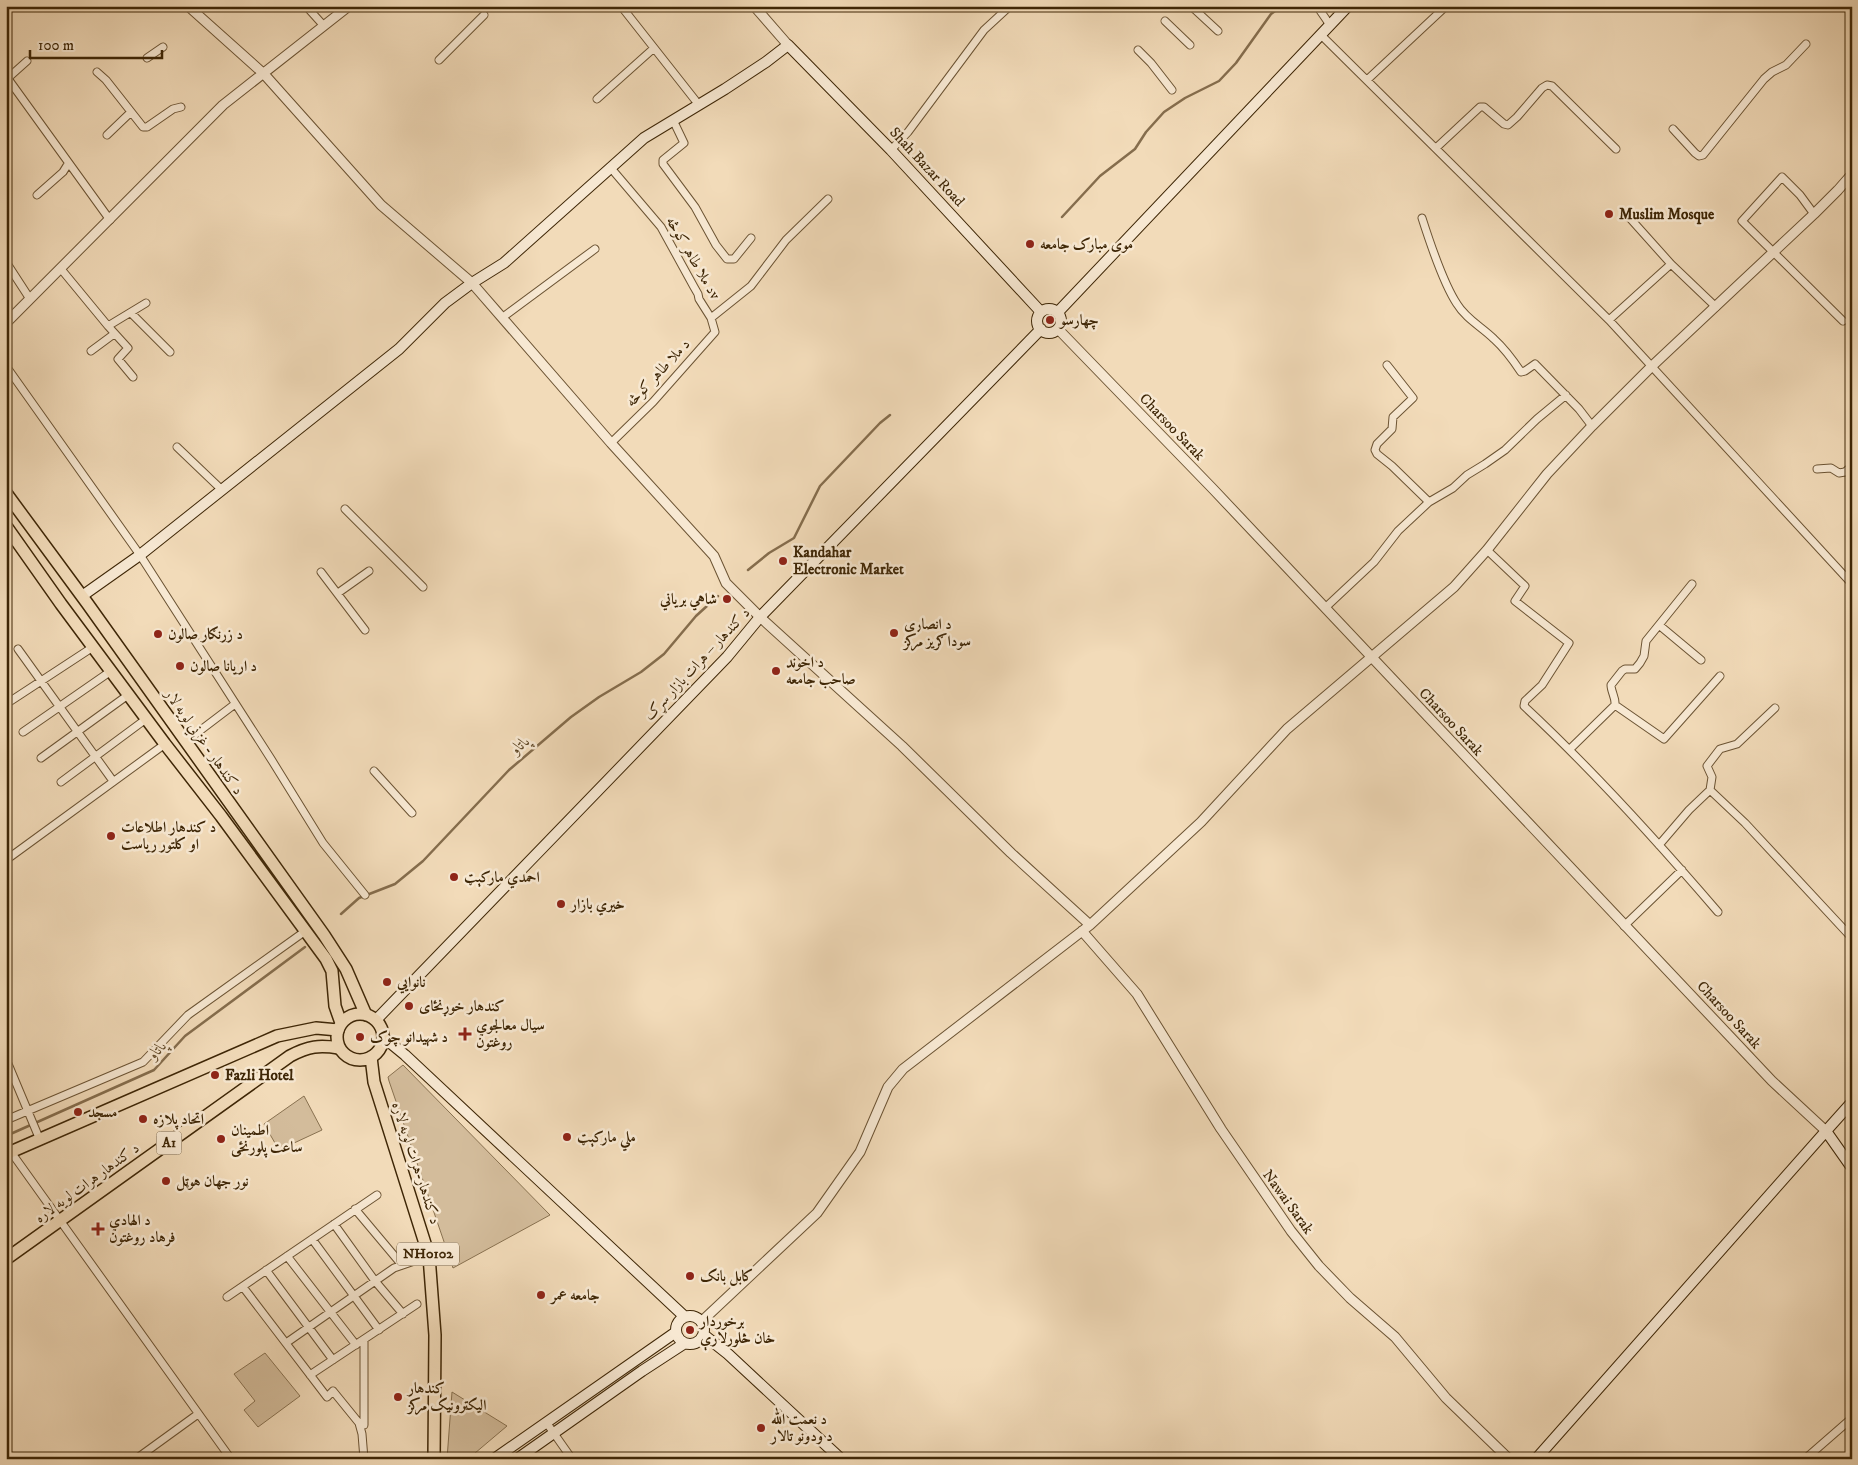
<svg xmlns="http://www.w3.org/2000/svg" width="1858" height="1465" font-family="'IM FELL DW Pica',Amiri,serif">
	<style>
		.green { fill: #d3bc9b; stroke: #887150 }
		.lines { fill: none; stroke-linecap: round; stroke-linejoin: round }
		.stream { stroke: #856d4d; stroke-width: 2.5 }
		.minor-casing { stroke: #6b5333; stroke-width: 9 }
		.tertiary-casing { stroke: #6b5333; stroke-width: 11 }
		.secondary-casing { stroke: #3e2606; stroke-width: 12 }
		.primary-casing { stroke: #3e2606; stroke-width: 14 }
		.trunk-casing { stroke: #3e2606; stroke-width: 14 }
		.minor { stroke: #f7e8d2; stroke-width: 7 }
		.tertiary { stroke: #f7e8d2; stroke-width: 9 }
		.secondary { stroke: #f7e8d2; stroke-width: 10 }
		.primary { stroke: #f2dbb9; stroke-width: 11 }
		.trunk { stroke: #f2dbb9; stroke-width: 11 }
		.poi-dot { fill: #8f2418; stroke: #f7e8d2; stroke-width: 2 }
		.labels { text-anchor: middle; dominant-baseline: central; stroke-width: 5; stroke-linejoin: round; paint-order: stroke }
		.shield { fill: #f7e8d2; stroke: #766043; stroke-width: 1 }
		.shield-label { font-size: 14px; font-weight: bold; fill: #3e2606 }
		.street-label { font-size: 15px; fill: #3e2606; stroke: #f7e8d2 }
		.poi-label { font-size: 15px; font-weight: bold; fill: #3e2606; stroke: #f7e8d2; text-anchor: start }
		.water-label { font-size: 16px; font-style: italic; fill: #624a29; stroke: #f7e8d2 }
	</style>
	<rect width="100%" height="100%" fill="#f2dbb9"/>
	<filter id="stains"><feTurbulence type="fractalNoise" baseFrequency=".004" numOctaves="4"/><feColorMatrix values="0 0 0 0 .2 0 0 0 0 .09 0 0 0 0 .02 0 0 0 .5 -.17"/></filter>
	<radialGradient id="worn" r=".72"><stop offset=".6" stop-color="#630" stop-opacity="0"/><stop offset="1" stop-color="#630" stop-opacity=".3"/></radialGradient>
	<path class="green" d="M403 1065 550 1215 453 1268 389 1081 388 1077Z
		M304 1096 322 1130 279 1150 264 1124Z
		M265 1353 300 1396 258 1427 244 1410 255 1401 234 1374Z
		M452 1392 507 1426 468 1459H447Z"/>
	<g class="lines">
		<path class="stream" d="M1062 217 1100 176 1135 149 1146 132 1164 112 1185 98 1219 81 1236 63 1271 14 1282 6
			M748 570 769 553 794 538 820 486 880 423 890 415
			M341 914 359 898 395 884 423 861 509 770 571 717 599 697 641 672 664 654 696 616 718 596
			M6 1136 154 1070 185 1036 305 947"/>
		<g class="minor-casing">
			<path id="minor" d="M306 6 324 26
				M621 6 699 105
				M1068 6 1069 7
				M1191 6 1218 31
				M1317 6 1330 25
				M1165 21 1190 45
				M1321 35 1609 320 1852 584
				M1138 50 1151 63 1172 90
				M147 58 163 47
				M439 60 484 15
				M97 72 106 80 143 127H147L173 109 181 107
				M6 76 110 220
				M8 78 27 61
				M1367 80 1443 9
				M597 99 654 48
				M673 120 684 143 663 160V164L695 207 716 245 727 259H734L751 238
				M1673 129 1695 153 1699 156 1703 155 1764 79 1772 72 1786 65 1806 44
				M107 135 131 112
				M1436 148 1480 107H1484L1504 124 1508 125 1517 117 1542 88 1547 85 1552 86 1616 149
				M891 150 908 132 984 30 1010 6
				M610 167 661 227 694 287 698 294 699 299 711 318 715 332 653 402 611 443
				M37 195 63 172 68 164
				M1814 214 1800 195 1782 177 1742 221 1843 321
				M1628 216 1671 264 1716 307
				M1422 218C1430 243 1443 283 1457 304 1466 319 1482 327 1494 339 1504 348 1513 360 1521 372L1525 371 1535 364 1579 409 1592 426
				M6 262 30 299
				M61 269 108 326 128 348 118 359 133 377
				M131 313 170 352
				M503 317 595 249
				M711 318 751 286 786 240 828 199
				M1609 320 1671 264
				M108 326 146 303
				M91 351 114 334
				M1387 365 1413 398 1393 417 1392 429 1377 444 1375 450 1377 454 1392 466 1429 502
				M6 366 140 555 271 759 323 843 365 895
				M177 447 222 490
				M1817 469 1831 468 1839 473 1845 472 1852 466
				M345 509 423 587
				M1487 550 1525 586 1515 601 1569 643 1542 685 1525 701 1524 706C1593 770 1657 841 1718 912
				M321 572 365 630
				M338 593 369 571
				M1325 608 1374 562 1398 531 1429 502 1453 488 1467 475 1485 464 1505 450 1537 419 1566 395
				M1659 625 1701 660
				M18 649 113 781
				M6 704 93 647
				M1615 705 1664 739 1720 676
				M23 732 111 671
				M185 742 235 704
				M1570 749 1615 705C1616 698 1611 692 1611 685L1622 671 1625 669H1635L1640 663 1644 656 1646 641 1692 584
				M41 758 128 695
				M374 771 412 813
				M61 782 146 719
				M1710 790 1745 823 1852 938
				M1659 845 1689 810 1710 790 1712 777 1707 766 1720 749 1737 744 1775 708
				M6 860 165 744
				M1624 926 1682 870
				M6 1059 40 1140
				M6 1120 143 1062 188 1015 304 932
				M11 1152 231 1459
				M355 1209 402 1265
				M334 1224 375 1281 403 1314
				M312 1239 379 1330
				M287 1256 356 1345
				M266 1270 333 1360
				M243 1287 327 1397 333 1391 359 1423 362 1434 364 1459
				M227 1297 377 1195
				M364 1340V1425
				M286 1343 394 1268 429 1256
				M310 1375 417 1304
				M546 1422 572 1459
				M136 1459 198 1414
				M1805 1459 1852 1418"/>
		</g>
		<g class="tertiary-casing">
			<path id="tertiary" d="M188 6 264 74 381 205 472 283 611 443 714 556 726 583 760 617 902 746 1011 853 1090 925
				M754 6 788 45
				M6 323 223 105 349 6
				M1058 329 1213 489 1772 1081 1826 1131
				M1082 931 1137 994 1221 1129 1291 1231 1319 1266 1350 1298 1395 1337 1446 1398 1509 1459
				M702 1321 817 1213 860 1152 888 1087 903 1069 1090 925 1201 822 1287 729 1454 587 1487 550 1547 474 1592 426 1651 367 1814 214 1838 190 1852 174"/>
		</g>
		<g class="secondary-casing">
			<path id="secondary" d="M1037 321a12 12 0 1 1 24 0a12 12 0 1 1-24 0Z
				M1058 312 1348 6
				M82 596 140 555 399 349 445 303 472 283 504 263 644 138 725 89 766 62 788 45 891 150 1041 312
				M376 1020 727 657 760 617 1041 329
				M383 1037 405 1055 685 1317
				M1826 1131 1852 1102
				M676 1330a14 14 0 1 1 28 0a14 14 0 1 1-28 0Z
				M704 1335 728 1354 841 1459
				M494 1459 676 1332
				M517 1459 642 1371 685 1343
				M1536 1459 1826 1131 1852 1168"/>
		</g>
		<g class="primary-casing">
			<path id="primary" d="M6 1154 277 1036 316 1028 338 1030
				M6 1259 290 1056C309 1046 319 1045 339 1048"/>
		</g>
		<g class="trunk-casing">
			<path id="trunk" d="M6 493 87 603 324 935 346 969 366 1015
				M6 526 61 604 165 744 221 816 326 959 332 971 335 1006 341 1023
				M337 1037a23 23 0 1 1 46 0a23 23 0 1 1-46 0Z
				M371 1057 374 1082 429 1256 435 1335 434 1459"/>
		</g>
		<use href="#minor" class="minor"/>
		<use href="#tertiary" class="tertiary"/>
		<use href="#secondary" class="secondary"/>
		<use href="#primary" class="primary"/>
		<use href="#trunk" class="trunk"/>
	</g>
	<g class="poi-dot">
		<circle cx="1609" cy="214" r="5"/>
		<circle cx="1030" cy="244" r="5"/>
		<circle cx="1050" cy="320" r="5"/>
		<circle cx="783" cy="561" r="5"/>
		<circle cx="727" cy="599" r="5"/>
		<circle cx="894" cy="633" r="5"/>
		<circle cx="158" cy="634" r="5"/>
		<circle cx="180" cy="666" r="5"/>
		<circle cx="776" cy="671" r="5"/>
		<circle cx="111" cy="836" r="5"/>
		<circle cx="454" cy="877" r="5"/>
		<circle cx="561" cy="904" r="5"/>
		<circle cx="387" cy="982" r="5"/>
		<circle cx="409" cy="1006" r="5"/>
		<path d="M462.5 1026.5h5v5h5v5h-5v5h-5v-5h-5v-5h5z"/>
		<circle cx="360" cy="1037" r="5"/>
		<circle cx="215" cy="1075" r="5"/>
		<circle cx="78" cy="1112" r="5"/>
		<circle cx="143" cy="1119" r="5"/>
		<circle cx="567" cy="1137" r="5"/>
		<circle cx="221" cy="1139" r="5"/>
		<circle cx="166" cy="1181" r="5"/>
		<path d="M95.5 1221.5h5v5h5v5h-5v5h-5v-5h-5v-5h5z"/>
		<circle cx="690" cy="1276" r="5"/>
		<circle cx="541" cy="1295" r="5"/>
		<circle cx="690" cy="1330" r="5"/>
		<circle cx="398" cy="1397" r="5"/>
		<circle cx="761" cy="1428" r="5"/>
	</g>
	<g class="labels">
		<g class="shield">
			<rect x="156.5" y="1131.5" width="25" height="23" rx="4"/>
			<rect x="397" y="1242.5" width="62" height="23" rx="4"/>
		</g>
		<g class="shield-label">
			<text x="169" y="1143">A1</text>
			<text x="428" y="1254">NH0102</text>
		</g>
		<g class="street-label">
			<text transform="translate(927 167) rotate(47)">Shah Bazar Road</text>
			<text transform="translate(693 258) rotate(60)">د ملا طاهر کوڅهv</text>
			<text transform="translate(658 373) rotate(-47)">د ملا طاهر کوڅه</text>
			<text transform="translate(1172 427) rotate(46)">Charsoo Sarak</text>
			<text transform="translate(697 664) rotate(-47)">د کندهار – هرات بازار سړک</text>
			<text transform="translate(1451 722) rotate(47)">Charsoo Sarak</text>
			<text transform="translate(204 742) rotate(55)">د کندهار - غزني لويه لار</text>
			<text transform="translate(1729 1015) rotate(47)">Charsoo Sarak</text>
			<text transform="translate(416 1163) rotate(72)">د کندهار-هرات لويه لاره</text>
			<text transform="translate(87 1183) rotate(-36)">د کندهار هرات لویه لاره</text>
			<text transform="translate(1288 1202) rotate(54)">Nawai Sarak</text>
		</g>
		<g class="poi-label">
			<text x="1619" y="214">Muslim Mosque</text>
			<text x="1040" y="244">موی مبارک جامعه</text>
			<text x="1060" y="320">چهارسو</text>
			<text x="793" y="552">Kandahar<tspan x="793" dy="17">Electronic Market</tspan></text>
			<text x="717" y="599" text-anchor="end">شاهي برياني</text>
			<text x="904" y="624">د انصاري<tspan x="904" dy="17">سوداګریز مرکز</tspan></text>
			<text x="168" y="634">د زرنګار صالون</text>
			<text x="786" y="662">د اخوند<tspan x="786" dy="17">صاحب جامعه</tspan></text>
			<text x="190" y="666">د اریانا صالون</text>
			<text x="121" y="827">د کندهار اطلاعات<tspan x="121" dy="17">او کلتور رياست</tspan></text>
			<text x="464" y="877">احمدي مارکېټ</text>
			<text x="571" y="904">خیري بازار</text>
			<text x="397" y="982">نانوايي</text>
			<text x="419" y="1006">کندهار خوړنځای</text>
			<text x="476" y="1025">سيال معالجوي<tspan x="476" dy="17">روغتون</tspan></text>
			<text x="370" y="1037">د شهيدانو چوک</text>
			<text x="225" y="1075">Fazli Hotel</text>
			<text x="88" y="1112">مسجد</text>
			<text x="153" y="1119">اتحاد پلازه</text>
			<text x="231" y="1130">اطمینان<tspan x="231" dy="17">ساعت پلورنځی</tspan></text>
			<text x="577" y="1137">ملي مارکېټ</text>
			<text x="176" y="1181">نور جهان هوټل</text>
			<text x="109" y="1220">د الهادي<tspan x="109" dy="17">فرهاد روغتون</tspan></text>
			<text x="700" y="1276">کابل بانک</text>
			<text x="551" y="1295">جامعه عمر</text>
			<text x="700" y="1321">برخوردار<tspan x="700" dy="17">خان څلورلارې</tspan></text>
			<text x="408" y="1388">کندهار<tspan x="408" dy="17">الیکټرونیک مرکز</tspan></text>
			<text x="771" y="1419">د نعمت الله<tspan x="771" dy="17">د ودونو تالار</tspan></text>
		</g>
		<g class="water-label">
			<text transform="translate(520 745) rotate(-40)">پاتاو</text>
			<text transform="translate(157 1050) rotate(-46)">پاتاو</text>
		</g>
	</g>
	<rect width="1858" height="1465" fill="none" stroke="#f2dbb9" stroke-width="25"/>
	<rect x="8" y="8" width="1843" height="1450" fill="none" stroke="#3e2606" stroke-width="2.5"/>
	<rect x="12" y="12" width="1833" height="1440" fill="none" stroke="#3e2606"/>
	<path d="M30 50v8h132v-8" fill="none" stroke="#3e2606" stroke-width="2.5"/>
	<text x="38" y="50" font-size="15" fill="#3e2606" stroke="#f7e8d2" stroke-width="4" paint-order="stroke">100 m</text>
	<rect width="100%" height="100%" filter="url(#stains)"/>
	<rect width="100%" height="100%" fill="url(#worn)"/>
</svg>
